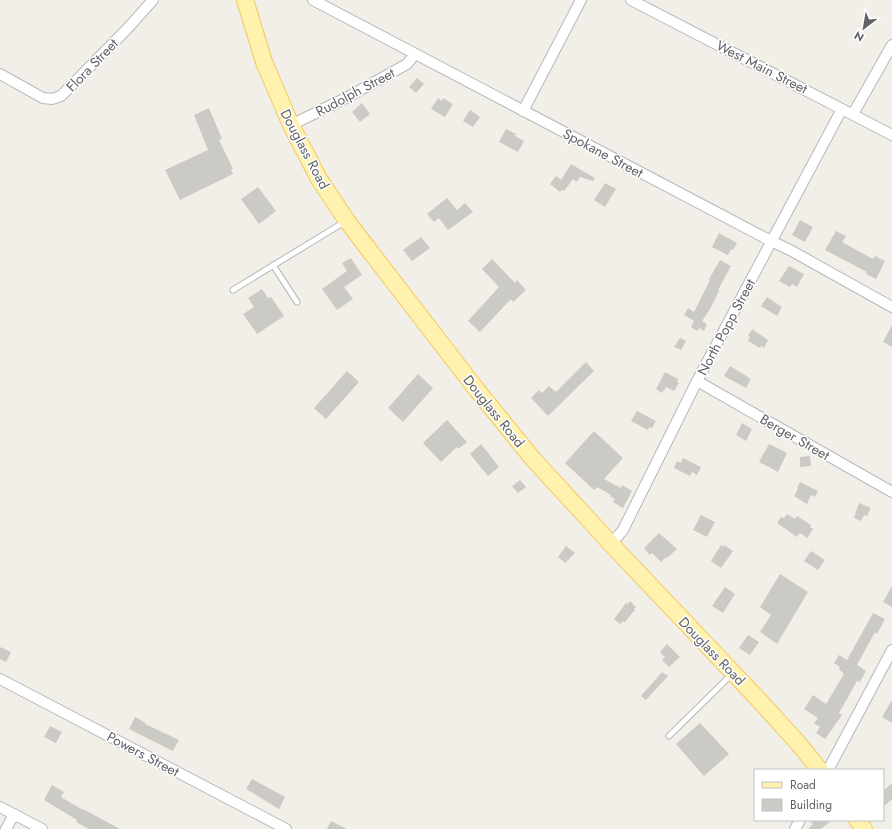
<svg xmlns="http://www.w3.org/2000/svg" width="892" height="829" font-family="Jost,sans-serif">
	<style>
		.building { fill: #cccac5 }
		.lines { fill: none; stroke-linecap: round; stroke-linejoin: round }
		.lane-casing { stroke: #b5b8bc; stroke-width: 7 }
		.street-casing { stroke: #b5b8bc; stroke-width: 12 }
		.primary-casing { stroke: #f2c960; stroke-width: 18 }
		.lane { stroke: #fff; stroke-width: 5 }
		.street { stroke: #fff; stroke-width: 10 }
		.primary { stroke: #fff2af; stroke-width: 16 }
		.labels { text-anchor: middle; dominant-baseline: central; stroke-width: 3; stroke-linejoin: round; paint-order: stroke }
		.street-label { font-size: 14px; fill: #5f6368; stroke: #fff }
	</style>
	<rect width="100%" height="100%" fill="#f1efe8"/>
	<path class="building" d="M417 78 424 84 416 93 409 87Z
		M438 98 442 101 443 98 453 104 445 117 431 109Z
		M362 103 370 114 360 122 352 112Z
		M209 108 222 139 219 140 233 169 231 170 233 174 180 200 165 170 208 150 194 115Z
		M470 110 480 117 473 127 463 121Z
		M506 129 516 134 515 136 524 141 518 152 499 142Z
		M571 164 595 178 593 181 580 177 577 182 573 179 564 191 562 190 560 192 550 184 556 176 561 180Z
		M605 183 616 189 605 207 594 200Z
		M258 187 276 211 259 224 241 199Z
		M447 198 457 210 465 203 473 212 448 230 439 218 434 222 427 214Z
		M800 220 813 227 805 242 792 235Z
		M836 231 846 236 842 242 873 259 875 256 885 261 876 279 866 274 867 272 825 250Z
		M719 233 737 243 733 250 731 249 728 255 712 247Z
		M421 237 430 248 412 261 403 250Z
		M351 258 362 275 344 287 353 299 337 310 322 289 347 271 342 263Z
		M492 259 515 283 517 280 526 290 513 302 511 299 480 332 468 321 499 287 482 269Z
		M720 260 731 266 718 290 719 291 710 309 702 321 707 324 704 331 699 328 697 331 691 327 694 321 684 315 688 308 694 312 710 280 709 279Z
		M789 266 804 274 797 287 792 284 790 287 779 281Z
		M262 289 268 298 271 297 284 316 257 334 243 314 254 307 248 298Z
		M767 297 782 307 777 316 761 306Z
		M892 325V347L883 342Z
		M752 329 768 340 764 348 761 346 760 348 748 341 750 337 748 336Z
		M680 338 686 341 681 350 674 347Z
		M586 362 594 371 548 416 531 398 539 390 542 393 549 386 556 392Z
		M730 366 751 379 746 388 724 376Z
		M347 371 359 382 326 419 314 408Z
		M665 372 678 379 677 382 679 383 674 391 666 387 662 393 656 389Z
		M418 374 433 388 403 422 388 408Z
		M637 411 656 421 652 428 649 427 648 430 631 421Z
		M447 420 467 442 458 449 457 447 441 462 423 443Z
		M742 423 752 429 746 441 736 435Z
		M594 431 623 458 604 479 621 488 622 485 632 491 623 508 613 502 615 499 610 496 611 495 597 487 594 490 565 463Z
		M481 444 499 467 488 476 470 454Z
		M769 444 787 453 778 472 759 462Z
		M810 456 811 466 800 467V457Z
		M683 458 701 467 697 475 692 472 690 476 674 468 677 461 681 463Z
		M520 480 526 487 518 493 512 486Z
		M800 482 818 491 815 497 811 495 807 504 794 496 798 489 797 488Z
		M859 503 871 508 867 516 864 515 861 521 854 518Z
		M787 514 795 519 797 516 811 525 810 527 813 529 807 538 800 533 797 537 777 523 781 517 784 518Z
		M701 515 715 522 707 537 693 530Z
		M659 533 677 549 667 558 666 557 661 562 652 553 650 555 644 548Z
		M721 545 723 547 724 545 733 551 721 568 711 561Z
		M566 546 575 553 565 563 558 557Z
		M811 551 825 560 818 570 804 561Z
		M780 574 808 592 777 644 760 632 771 615 760 607Z
		M892 586V607L883 602Z
		M725 587 735 594 723 613 712 606Z
		M630 601 636 607 634 609 635 610 624 623 623 621 620 624 614 619 626 603 628 604Z
		M873 613 885 619 877 634 875 632 857 665 866 671 860 682 857 681 839 713 842 715 825 739 816 733 820 727 814 723 818 718 804 709 813 695 826 704 844 674 839 669 840 667 834 663 839 655 847 660Z
		M748 635 759 642 750 655 739 648Z
		M667 644 680 657 669 667 662 660 665 657 660 652Z
		M0 647 11 652 6 662 0 659Z
		M662 672 668 676 646 700 641 696Z
		M892 700V723L882 717Z
		M135 717 146 723 145 724 179 740 173 751 129 729Z
		M700 723 729 754 704 776 676 744Z
		M50 726 62 732 56 743 44 737Z
		M252 779 285 797 279 809 246 789Z
		M892 783V799L883 807V791Z
		M52 785 64 792 61 797 83 810V809L120 829H89L76 822 77 820 44 800Z
		M809 820H832L821 829H808L813 824Z
		M331 821 347 829H327Z"/>
	<g class="lines">
		<g class="lane-casing">
			<path id="lane" d="M273 265 297 302
				M233 290 346 221
				M669 736 732 674"/>
		</g>
		<g class="street-casing">
			<path id="street" d="M313 0 771 241 790 250 892 307
				M631 0 892 135
				M0 74 43 98 52 99 61 96 127 29 153 0
				M523 111 581 0
				M853 114 892 45
				M291 125 346 98 407 64 415 54
				M697 381 892 492
				M611 544 623 530 697 381 842 109
				M0 679 286 829
				M828 770 892 650
				M0 807 42 829
				M6 829 14 814
				M795 829 800 820"/>
		</g>
		<g class="primary-casing">
			<path id="primary" d="M245 0 264 62 291 125 319 179 347 221 366 246 477 390 533 459 611 544 758 699 798 743 820 770
				M857 820 864 829"/>
		</g>
		<use href="#lane" class="lane"/>
		<use href="#street" class="street"/>
		<use href="#primary" class="primary"/>
	</g>
	<g class="labels">
		<g class="street-label">
			<text transform="translate(92 65) rotate(-46)">Flora Street</text>
			<text transform="translate(762 67) rotate(27)">West Main Street</text>
			<text transform="translate(355 92) rotate(-28)">Rudolph Street</text>
			<text transform="translate(305 149) rotate(62)">Douglass Road</text>
			<text transform="translate(603 153) rotate(28)">Spokane Street</text>
			<text transform="translate(726 327) rotate(-62)">North Popp Street</text>
			<text transform="translate(494 411) rotate(51)">Douglass Road</text>
			<text transform="translate(795 437) rotate(30)">Berger Street</text>
			<text transform="translate(712 651) rotate(46)">Douglass Road</text>
			<text transform="translate(143 754) rotate(28)">Powers Street</text>
		</g>
	</g>
	<rect x="754" y="769" width="130" height="52" fill="#ffffff" stroke="#bfc1c3"/>
	<rect x="762" y="782" width="20" height="6" fill="#fff2af" stroke="#bfc1c3"/>
	<text x="790" y="789" font-size="12" fill="#5f6368">Road</text>
	<rect x="762" y="799" width="20" height="12" fill="#cccac5" stroke="#bfc1c3"/>
	<text x="790" y="809" font-size="12" fill="#5f6368">Building</text>
	<g transform="translate(864 28) rotate(211)" stroke="#ffffff" stroke-width="3" paint-order="stroke">
	<path d="M0-3L7 15L0 10L-7 15Z" fill="#5f6368"/>
	<text y="-6" font-size="11" font-weight="bold" text-anchor="middle" fill="#5f6368">N</text>
	</g>
</svg>
